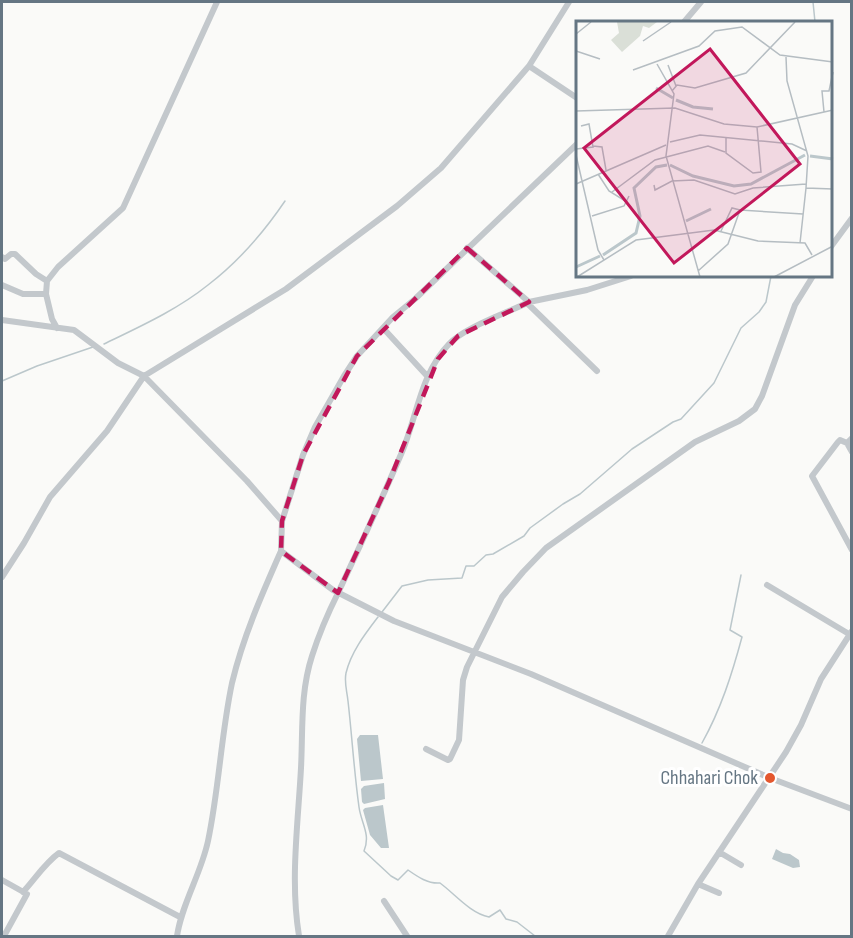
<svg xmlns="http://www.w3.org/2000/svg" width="853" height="938" font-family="'Sofia Sans Condensed',sans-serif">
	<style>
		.water { fill: #bbc7cb }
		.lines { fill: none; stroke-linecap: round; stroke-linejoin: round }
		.stream { stroke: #bbc7cb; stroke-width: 1.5 }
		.street { stroke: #c3c8cc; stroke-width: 6 }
		.marked { fill: none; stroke: #c2185b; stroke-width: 4.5; stroke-dasharray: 12 8; stroke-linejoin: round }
		.poi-dot { fill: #e4572e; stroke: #fff; stroke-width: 2 }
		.labels { text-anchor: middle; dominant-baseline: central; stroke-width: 6; stroke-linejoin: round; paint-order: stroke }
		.poi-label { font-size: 20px; fill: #657683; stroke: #fff; text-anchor: end }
		.inset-river { fill: none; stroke: #bbc7cb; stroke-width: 3 }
		.inset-road { fill: none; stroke: #b5bdc2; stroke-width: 1.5 }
		.view { fill: #c2185b; fill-opacity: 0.15; stroke: #c2185b; stroke-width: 3 }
		.inset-edge { fill: none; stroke: #657683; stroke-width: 3 }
	</style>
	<rect width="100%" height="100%" fill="#fafaf8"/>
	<path class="water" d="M360 735H378L383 779 361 781 357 739Z
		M384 783 385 799 364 804 362 802 361 789 364 786Z
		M383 805 389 848H381L370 835 363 810 365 808Z
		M776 849 783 853 790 854 799 860 800 867 793 868 772 859Z"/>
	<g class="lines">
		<path class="stream" d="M813 2 815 22
			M104 344C139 327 177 310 208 285 238 262 264 232 285 201
			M2 381 37 366 93 347
			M382 612 402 586 428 580 462 578 466 566H474L486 555 493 554 524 536 530 528 563 504 580 494 632 449 673 422 681 419 714 383 741 328 759 312 766 302 771 276
			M378 617C365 634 351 652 346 673 344 683 347 691 348 701 352 736 354 771 359 807 361 823 371 834 364 851L391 876 398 880 408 870C418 877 428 884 440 883 455 894 470 913 489 917L500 910 506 919 517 922 535 936
			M702 743C721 709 732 674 742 637L730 630 741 575"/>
		<path class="street" d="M684 22 701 2
			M529 66 577 98
			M467 248 529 302 587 290 631 276
			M830 248 852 218
			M2 257 5 259 11 254H15L36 274 47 281
			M2 285 23 294H46
			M527 303 597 371
			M2 320 74 330 118 363 144 376 247 481 282 521 281 551 333 590 394 621 531 674 770 778 852 809
			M57 328 52 319 46 294 47 281 58 267 123 208 217 2
			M383 328 428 377
			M852 438 847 443 852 452
			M847 443 840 440 838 442 812 476 852 550
			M282 521 303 455 315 427 344 376 357 356 393 317 415 299 577 144
			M2 577 24 543 50 497 107 431 144 376 286 289 397 206 441 168 529 66 569 2
			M767 585 849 634
			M426 749 448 760 450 759 459 740 463 680 467 667 502 597 523 572 546 548 695 442 739 421 755 409 762 396 795 305 813 276
			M719 852 741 865
			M2 880 27 894 4 936
			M698 884 719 893
			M23 892C35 879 45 863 59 853L180 917
			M384 901 407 936
			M177 936C182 903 201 874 208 841 219 789 221 735 232 683 243 637 262 594 281 551
			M299 936C290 881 298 824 301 768 303 730 300 693 312 656 319 634 328 613 338 593 360 546 382 499 402 452 417 416 421 373 449 344 465 327 507 313 529 302
			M668 936 698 884 786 752 801 725 821 679 852 631"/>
	</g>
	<path class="marked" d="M467 248 529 302 458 336 438 359 389 482 338 593 281 551 282 521 303 455 357 356Z"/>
	<circle class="poi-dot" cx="770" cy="778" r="6"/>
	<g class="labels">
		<g class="poi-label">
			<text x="758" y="778">Chhahari Chok</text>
		</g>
	</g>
	<g transform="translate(576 21)">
		<rect width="256" height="256" fill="#fafaf8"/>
		<path d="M41 1H81L73 7 67 5 64 15 46 31 35 19 43 12Z" fill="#dadfd7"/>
		<path class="inset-river" d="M80 67 97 77M100 79 117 86 137 88M234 135 257 138M94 144 117 155 158 165 175 163 229 134M110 200 135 188M27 234 60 212 64 195 58 167 80 146 91 144M0 246 24 235"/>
		<path class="inset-road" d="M0 13 15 1M67 20 95 1M0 30 24 38M210 36 211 60 232 135 230 167 257 168M81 43 98 73 90 135 124 256M92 44 100 65M57 49 123 25 139 10 166 6 204 34 257 41M96 70 101 64 119 67 170 52 219 1M0 90 99 87 148 103 181 106 257 89M248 91 246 70H253L257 51M150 117V132L177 152 185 151 181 106M94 121 124 114 216 123 231 130M17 125 26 126 30 149M0 128 17 126 13 103 5 105M0 134 22 229 28 239M22 153 33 170 51 181M0 163 90 124M78 164 79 169 96 160 118 159 159 173 177 167 230 163M36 171 79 139 132 125 149 131M16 195 48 185 53 175M145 210 156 187 164 189M224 222 230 167M122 250 152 223 164 189 227 193M1 256 60 219 138 209 182 220 229 222 236 234M198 256 257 225"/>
		<path class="view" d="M134 28 224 143 98 242 8 127Z"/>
		<rect width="256" height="256" class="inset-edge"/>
	</g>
	<rect width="853" height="938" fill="none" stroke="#657683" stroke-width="6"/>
</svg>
